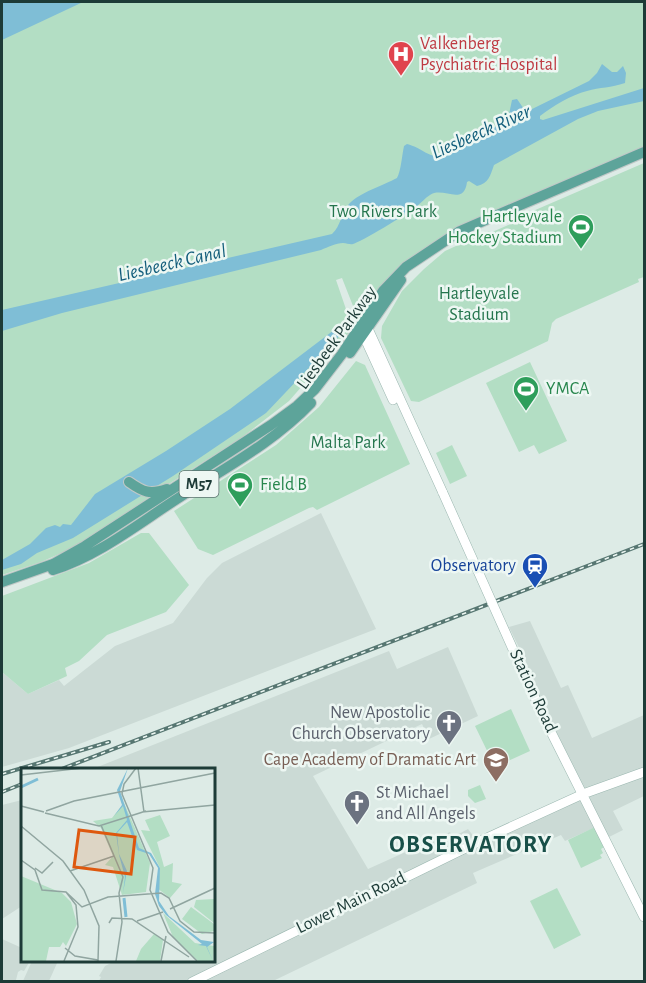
<svg xmlns="http://www.w3.org/2000/svg" width="646" height="983" font-family="'Alegreya Sans',sans-serif">
	<style>
		.built { fill: #cbdad5 }
		.green { fill: #b3dec4 }
		.water { fill: #7fbed6 }
		.lines { fill: none; stroke-linecap: round; stroke-linejoin: round }
		.secondary-casing { stroke: #9bb7b0; stroke-width: 10 }
		.primary-casing { stroke: #c0c8c7; stroke-width: 12 }
		.secondary { stroke: #fff; stroke-width: 9 }
		.primary { stroke: #5da49a; stroke-width: 10 }
		.rail-casing { stroke: #577772; stroke-width: 4 }
		.rail { stroke: #edf7f3; stroke-width: 1.5; stroke-dasharray: 4.5; stroke-linecap: butt }
		.secondary-bridge-casing { stroke: #9bb7b0; stroke-width: 10; stroke-linecap: butt }
		.secondary-bridge { stroke: #fff; stroke-width: 9 }
		.labels { text-anchor: middle; dominant-baseline: central; stroke-width: 5; stroke-linejoin: round; paint-order: stroke }
		.shield { fill: #edf7f3; stroke: #5b736f; stroke-width: 1.5 }
		.shield-label { font-size: 16px; font-weight: bold; fill: #1d3b37 }
		.health-label { font-size: 18px; fill: #be3a42; stroke: #edf7f3; text-anchor: start }
		.park-label { font-size: 18px; fill: #24754d; stroke: #edf7f3 }
		.leisure-label { font-size: 18px; fill: #27864d; stroke: #edf7f3; text-anchor: start }
		.street-label { font-size: 18px; fill: #1d3b37; stroke: #edf7f3 }
		.transit-label { font-size: 18px; fill: #164399; stroke: #edf7f3; text-anchor: end }
		.worship-label { font-size: 18px; fill: #5b616d; stroke: #edf7f3; text-anchor: end }
		.education-label { font-size: 18px; fill: #785e54; stroke: #edf7f3; text-anchor: end }
		.water-label { font-size: 20px; font-style: italic; fill: #135e7b; stroke: #edf7f3 }
		.district-label { font-size: 24px; font-weight: bold; letter-spacing: 1.5px; fill: #184f48; stroke: #edf7f3 }
		.inset-river { fill: none; stroke: #7fbed6; stroke-width: 3 }
		.inset-road { fill: none; stroke: #90a5a0; stroke-width: 1.5 }
		.view { fill: #de580e; fill-opacity: 0.15; stroke: #de580e; stroke-width: 3 }
		.inset-edge { fill: none; stroke: #1d3b37; stroke-width: 3 }
	</style>
	<rect width="100%" height="100%" fill="#ddebe6"/>
	<path class="built" d="M321 513 376 629 69 748 2 767V672L28 694 59 680 64 686 115 646 173 623 207 578 222 563Z
		M530 621 561 688 568 685 592 738 644 715V796L613 811 623 830 605 839 598 826 565 841 561 835 533 847 473 873 477 883 273 981H99L101 977 99 976 105 966 115 961 213 960V770H90L389 651 397 669 448 647 478 716 429 739 422 724 313 776 368 869 450 832 453 837 468 829 478 842 582 794 520 665 528 666 509 627Z
		M22 800V906L2 919V805Z
		M2 939 22 948V960L30 961 24 971 21 970 18 972 16 980 20 981H2Z
		M32 961H58L49 981H23Z"/>
	<path class="green" d="M2 2H644V152L491 217 414 263 363 320 355 311 342 278 336 280 348 315 352 314V329L289 401 241 438 153 494 126 515 75 547 41 562 2 575Z
		M644 163V277L638 279 639 282 556 319 552 323 548 341 419 402 411 401 381 338 382 326 402 291 424 269 445 251 489 231 490 233 522 219 521 217 526 214Z
		M356 361 365 365 410 464 317 510 313 507 309 508 213 555 198 549 174 511 276 445 319 407Z
		M530 362 567 441 539 454 534 445 519 452 486 383Z
		M452 445 467 476 450 484 436 453Z
		M141 533H149L189 585 166 612 107 635 79 661 65 668 67 676 28 694 2 672V596L89 563Z
		M511 709 530 751 495 767 475 726Z
		M480 785 486 799 475 803 468 796V790Z
		M595 827 604 847 601 849 603 853 600 855 602 858 581 868 568 840Z
		M557 888 581 935 554 949 530 901Z"/>
	<path class="water" d="M2 2H83L2 40Z
		M602 64 612 72H617L623 66 626 73 625 83C611 88 600 87 587 91 571 95 553 106 540 116V119L543 120 644 88V101L598 111 578 119 494 165C490 176 489 183 477 186L469 181 467 182C464 207 443 186 430 195 425 198 421 203 416 207 409 213 359 243 353 244 350 245 347 243 343 243 336 243 328 247 321 250L62 313 2 331V310L332 234C341 226 341 213 349 204 359 193 384 185 397 178 401 171 402 155 404 146L407 144C426 149 428 161 450 154L508 119 512 100 517 99 526 112 589 81 597 73Z
		M338 327H342V333L266 413 173 476 73 538 37 553 21 564 2 570V560L30 544 46 528 55 525 60 527 63 524 71 525 95 494 166 451 230 409Z"/>
	<g class="lines">
		<g class="secondary-casing">
			<path id="secondary" d="M365 322 443 493
				M361 330 393 400
				M520 665 546 722 644 917
				M192 982 478 842 583 794 644 772"/>
		</g>
		<g class="primary-casing">
			<path id="primary" d="M350 353 401 280
				M129 482C143 492 150 495 167 489
				M53 570C100 555 139 523 180 497 225 468 274 442 311 403
				M2 582 53 564 85 546 271 425 297 406 315 389 342 354 383 291 406 267 460 231 644 152"/>
		</g>
		<use href="#secondary" class="secondary"/>
		<use href="#primary" class="primary"/>
		<g class="rail-casing">
			<path id="rail" d="M59 770 644 544
				M2 774 109 742
				M2 792 22 784"/>
		</g>
		<use href="#rail" class="rail"/>
		<g class="secondary-bridge-casing">
			<path id="secondary-bridge" d="M443 493 520 665"/>
		</g>
		<use href="#secondary-bridge" class="secondary-bridge"/>
	</g>
	<defs>
		<g id="hospital-pin" transform="scale(1.35)"><path d="M0 17L-7.5 6A9.5 9.5 0 1 1 7.5 6Z" fill="#e0444e" stroke="#edf7f3"/><path d="M-5-5h3v3.5h4V-5h3V5h-3V1.5h-4V5h-3Z" fill="#fff"/></g>
		<g id="stadium-pin" transform="scale(1.35)"><path d="M0 17L-7.5 6A9.5 9.5 0 1 1 7.5 6Z" fill="#2e9e5b" stroke="#edf7f3"/><path d="M0-5a6.5 5 0 1 0 0 10a6.5 5 0 1 0 0-10ZM-3.5-1.8h7v3.6h-7Z" fill="#fff"/></g>
		<g id="station-pin" transform="scale(1.35)"><path d="M0 17L-7.5 6A9.5 9.5 0 1 1 7.5 6Z" fill="#1a4fb4" stroke="#edf7f3"/><path d="M-3-6H3Q5-6 5-4V2Q5 4 3 4L4.5 6H3L1.5 4h-3L-3 6H-4.5L-3 4Q-5 4-5 2V-4Q-5-6-3-6ZM-3.5-4v3h7v-3ZM-3.5 1v1.5H-2V1ZM2 1v1.5H3.5V1Z" fill="#fff"/></g>
		<g id="church-pin" transform="scale(1.35)"><path d="M0 17L-7.5 6A9.5 9.5 0 1 1 7.5 6Z" fill="#6b7280" stroke="#edf7f3"/><path d="M-1.2-6h2.4v3.5h3.3v2.4h-3.3V6h-2.4V-.1h-3.3v-2.4h3.3Z" fill="#fff"/></g>
		<g id="university-pin" transform="scale(1.35)"><path d="M0 17L-7.5 6A9.5 9.5 0 1 1 7.5 6Z" fill="#8d6e63" stroke="#edf7f3"/><path d="M0-5L7-2L0 1L-7-2ZM-4 1L0 2.5L4 1V4Q0 6-4 4Z" fill="#fff"/></g>
	</defs>
	<g fill-rule="evenodd">
		<use href="#hospital-pin" x="401" y="54"/>
		<use href="#stadium-pin" x="581" y="227"/>
		<use href="#stadium-pin" x="526" y="389"/>
		<use href="#stadium-pin" x="240" y="485"/>
		<use href="#station-pin" x="535" y="566"/>
		<use href="#church-pin" x="449" y="723"/>
		<use href="#university-pin" x="496" y="760"/>
		<use href="#church-pin" x="357" y="803"/>
	</g>
	<g class="labels">
		<rect class="shield" x="179.5" y="471" width="39" height="26" rx="4.5"/>
		<g class="shield-label">
			<text x="199" y="484">M57</text>
		</g>
		<g class="health-label">
			<text x="420" y="44">Valkenberg<tspan x="420" dy="21">Psychiatric Hospital</tspan></text>
		</g>
		<g class="park-label">
			<text x="383" y="212">Two Rivers Park</text>
			<text x="479" y="294">Hartleyvale<tspan x="479" dy="21">Stadium</tspan></text>
			<text x="348" y="443">Malta Park</text>
		</g>
		<g class="leisure-label">
			<text x="562" y="217" text-anchor="end">Hartleyvale<tspan x="562" dy="21">Hockey Stadium</tspan></text>
			<text x="546" y="389">YMCA</text>
			<text x="260" y="485">Field B</text>
		</g>
		<g class="street-label">
			<text transform="translate(337 338) rotate(-54)">Liesbeek Parkway</text>
			<text transform="translate(533 691) rotate(65)">Station Road</text>
			<text transform="translate(351 903) rotate(-26)">Lower Main Road</text>
		</g>
		<g class="transit-label">
			<text x="516" y="566">Observatory</text>
		</g>
		<g class="worship-label">
			<text x="430" y="713">New Apostolic<tspan x="430" dy="21">Church Observatory</tspan></text>
			<text x="376" y="793" text-anchor="start">St Michael<tspan x="376" dy="21">and All Angels</tspan></text>
		</g>
		<g class="education-label">
			<text x="476" y="760">Cape Academy of Dramatic Art</text>
		</g>
		<g class="water-label">
			<text transform="translate(481 132) rotate(-24)">Liesbeeck River</text>
			<text transform="translate(172 263) rotate(-13)">Liesbeeck Canal</text>
		</g>
		<g class="district-label">
			<text x="471" y="845">OBSERVATORY</text>
		</g>
	</g>
	<g transform="translate(21 768)">
		<rect width="194" height="194" fill="#ddebe6"/>
		<path d="M103 35 129 95 125 124 101 127 92 99 84 97 92 88 80 60 72 53 91 50ZM139 47 149 68 136 74 142 95 143 99 152 95 151 114 161 116 149 130 136 120 139 100 120 62 129 63 124 52ZM0 108 41 125 50 134 56 156 45 178 42 174 39 179H28L25 193H0ZM193 131V155L173 139 175 132ZM170 139 193 156V163L181 166 161 151ZM142 145 174 175 193 178 192 193H177L152 169ZM133 166 142 172 139 193H115L120 181Z" fill="#b3dec4"/>
		<path d="M107 0 99 23 118 80 130 85 139 100 138 133 148 148 180 172 193 174 186 179 192 193 185 178 177 177 181 176 145 147 138 138 134 126 137 100 128 86 116 82 106 54 96 65 98 86 106 103 102 125 104 109 98 87 95 65 106 52 102 38 93 48 101 37 96 22Z" fill="#7fbed6"/>
		<path class="inset-river" d="M0 19 17 11M103 130 105 149"/>
		<path class="inset-road" d="M115 0 103 16 101 26 132 100 129 122 147 164 176 193M117 0 123 44M0 7 61 0M0 38 23 44M25 43 53 33 194 5M121 44 194 37M24 45 78 58 125 43M80 57 102 109 98 125 101 154 95 193M0 58 42 93 63 122 78 158 77 193M0 92 14 102 21 122 45 124 55 137 57 159 43 193M14 100 21 105 32 94M49 103 93 88M45 124 61 139 87 129 140 125 148 130 159 153 173 164 194 165M149 141 194 120M116 153 142 144M88 155 91 150 111 151 168 189M44 180 54 188 77 192M140 193 145 168"/>
		<path class="view" d="M58 62 114 69 110 106 53 99Z"/>
		<rect width="194" height="194" class="inset-edge"/>
	</g>
	<rect width="646" height="983" fill="none" stroke="#1d3b37" stroke-width="6"/>
</svg>
